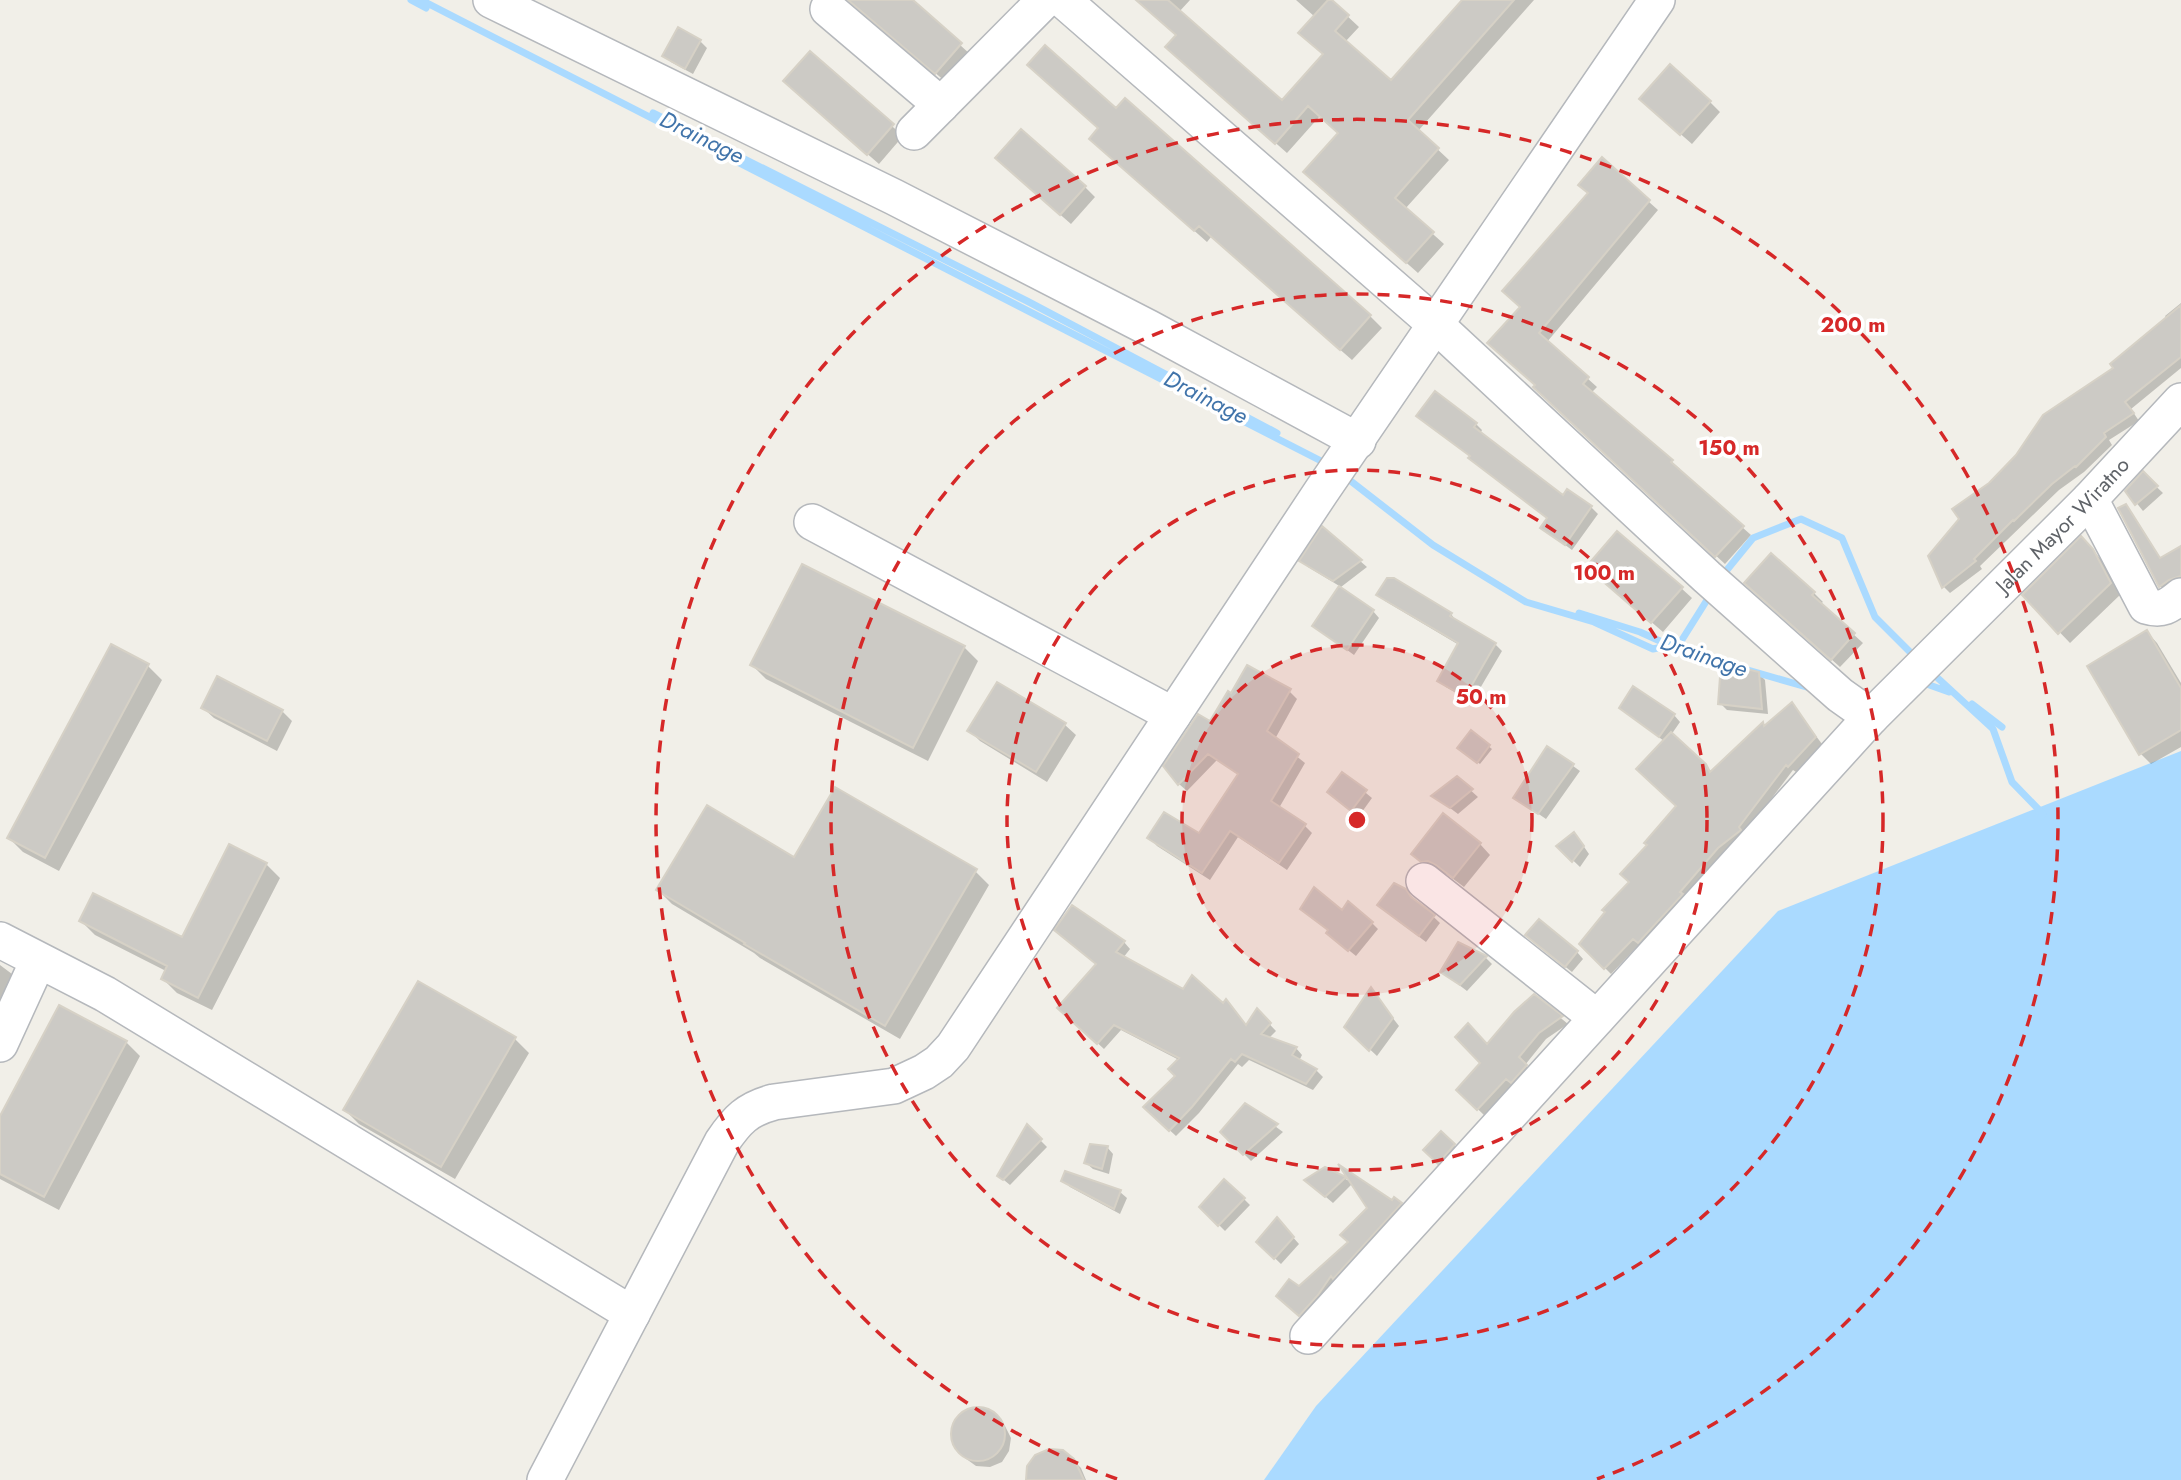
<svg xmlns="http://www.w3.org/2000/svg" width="2181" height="1480" font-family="Jost,sans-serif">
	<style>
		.water { fill: #aadaff }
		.shadow { fill: #0003 }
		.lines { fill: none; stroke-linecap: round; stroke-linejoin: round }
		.stream { stroke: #aadaff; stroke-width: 7 }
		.building { fill: #cccac5; stroke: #d6d1c6; stroke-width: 2 }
		.minor-casing { stroke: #b5b8bc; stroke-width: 38 }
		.minor { stroke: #fff; stroke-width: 35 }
		.ring { fill: none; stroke: #d62828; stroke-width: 3.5; stroke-dasharray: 12 9 }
		.labels { text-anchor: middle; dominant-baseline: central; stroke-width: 7; stroke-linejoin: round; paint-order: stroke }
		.street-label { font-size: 21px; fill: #5f6368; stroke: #fff }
		.water-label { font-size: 23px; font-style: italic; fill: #4174aa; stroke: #fff }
		.centre { fill: #d62828; stroke: #fff; stroke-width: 3.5 }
		.ring-label { font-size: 21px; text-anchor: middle; font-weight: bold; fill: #d62828; stroke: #fff; stroke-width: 7; stroke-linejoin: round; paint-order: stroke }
	</style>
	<rect width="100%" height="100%" fill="#f1efe8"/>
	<path class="water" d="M2181 751V1480H1264L1316 1406 1778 911Z"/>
	<path class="shadow" d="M851 0H911L971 55 947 83Z
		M1138 0H1190L1179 12 1282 103 1325 55 1315 17 1296 0H1330L1359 27 1345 42 1391 83 1464 0H1534L1418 131 1449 160 1405 209 1444 244 1418 273 1316 183 1340 133 1320 116 1287 153 1179 58 1178 36Z
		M700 41 707 48 693 74 671 62 665 56Z
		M810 53 903 136 879 164 796 92Z
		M1710 102 1720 112 1692 144 1652 109Z
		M1116 110 1370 316 1382 328 1352 360 1211 237 1207 242 1103 150 1100 129Z
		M1602 160 1658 210 1547 342 1597 387 1591 393 1671 461 1680 469 1679 471 1751 535 1725 564 1544 396 1537 386 1522 307 1590 194Z
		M1008 169 1085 187 1095 197 1071 224Z
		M2181 303V368L2131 409 2139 421 2109 440 2112 445 2084 472 2059 490 1980 566 1982 569 1950 593 1944 587 1930 556 1990 484 2116 368 2167 319 2165 316Z
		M1425 422 1476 424 1482 430 1480 434 1563 498 1591 507 1598 514 1572 550 1542 528 1548 519 1477 465 1472 457Z
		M2143 474 2163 493 2143 511 2127 491Z
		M2125 506 2132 513 2161 559 2181 548V584L2167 593 2160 586 2120 509Z
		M1323 529 1367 567 1341 587 1308 567 1302 561Z
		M2081 539 2103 561 2121 594 2070 643 2024 595Z
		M1599 577 1681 588 1692 598 1663 632Z
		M1393 580 1451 614 1457 622 1495 644 1502 651 1472 702 1446 687 1439 681 1459 645 1385 601 1379 595Z
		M1756 592 1814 593 1823 602 1820 604 1863 643 1840 667Z
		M1373 611 1379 618 1354 655 1314 626Z
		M2147 632 2157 643 2181 683V747L2151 764 2141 754Z
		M964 647 978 661 928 761 766 679 752 665Z
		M148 666 162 680 59 871 23 852 9 838Z
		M1758 673 1765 680 1768 714 1727 710 1720 703Z
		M997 684 1065 725 1076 735 1047 782 980 741 969 730Z
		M1289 691 1297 699 1275 739 1305 763 1279 808 1304 825 1312 833 1287 870 1238 837 1210 880 1157 846 1150 838 1199 836 1240 776 1217 760 1187 791 1179 784 1211 723Z
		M1792 704 1822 744 1796 772 1793 770 1745 834 1611 974 1581 944 1631 882 1649 846 1679 806 1664 741 1628 714 1674 715 1680 722 1671 735 1712 773 1763 725 1765 727Z
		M203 708 282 711 292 721 277 751 214 718Z
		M1471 733 1492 749 1480 764 1462 751Z
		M1548 748 1580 771 1546 819 1515 798Z
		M1343 774 1372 798 1359 816 1336 799Z
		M1457 778 1478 797 1458 814 1434 796Z
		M1580 841 1589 854 1580 867 1559 847Z
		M1480 844 1490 855 1464 887 1448 875 1439 871H1433L1413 854Z
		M795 859 975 871 989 885 900 1039 760 958 754 953 672 904 658 890Z
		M266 864 280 878 212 1010 177 993 163 979 166 971 95 935 81 921 183 940Z
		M1405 890 1440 923 1426 942 1386 912Z
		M1302 909 1343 912 1372 923 1378 929 1356 956 1335 939 1330 931Z
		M1124 942 1130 949 1123 958 1184 991 1224 1006 1227 1001 1247 1027 1257 1011 1276 1031 1269 1038 1296 1048 1302 1055 1299 1061 1316 1070 1323 1077 1313 1090 1249 1060 1242 1067 1238 1064 1199 1113 1176 1136 1152 1114 1177 1076 1179 1060 1121 1030 1104 1049 1066 1014Z
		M1534 942 1577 952 1583 959 1572 972Z
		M1459 944 1486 958 1492 964 1467 991 1442 972Z
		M0 965 12 974 0 1014Z
		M1371 990 1399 1026 1377 1056 1346 1027Z
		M1534 996 1568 1024 1546 1039 1525 1065 1532 1073 1518 1089 1513 1084 1485 1116 1458 1090 1482 1063 1487 1046Z
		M515 1039 529 1053 455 1179 359 1124 345 1110Z
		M126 1042 140 1056 59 1210 0 1179V1120Z
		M1246 1105 1283 1132 1251 1161 1222 1132Z
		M1027 1127 1047 1147 1010 1185 999 1176Z
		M1441 1134 1461 1152 1445 1169 1426 1150Z
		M1107 1147 1113 1154 1109 1174 1093 1169 1086 1163Z
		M1325 1169 1392 1202 1401 1204 1407 1210 1306 1321 1285 1302 1351 1242 1369 1209 1353 1183 1333 1203 1313 1186Z
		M1063 1180 1120 1192 1127 1198 1120 1214 1070 1187Z
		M1244 1199 1250 1205 1225 1231 1201 1207Z
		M1283 1226 1299 1244 1281 1264 1258 1242Z
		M974 1409 987 1410 998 1418 1005 1426 1011 1438 1009 1451 1002 1462 990 1467 976 1466 965 1458 958 1451 952 1438 954 1425 962 1414Z
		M1073 1460 1081 1468 1086 1480H1028Z"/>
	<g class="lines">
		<path class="stream" d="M411 0 426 8
			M421 0 1327 464
			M653 113 1027 301 1277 433
			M1343 475 1433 545 1526 602 1594 622 1653 649 1680 643 1712 592
			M1722 576 1753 538 1801 519 1842 538 1875 617 1915 657
			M1579 613 1640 632 1682 651 1810 688
			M1929 670 1993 729 2012 782 2043 814
			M1921 682 1949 692
			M1972 704 2002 727"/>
	</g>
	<path class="building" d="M848 0H913L962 43 935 74Z
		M1136 0H1168L1282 100 1323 54 1298 33 1328 0H1332L1349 15 1335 31 1391 80 1462 0H1514L1408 120 1439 148 1395 198 1434 232 1406 263 1303 172 1338 133 1308 106 1275 144 1165 47 1176 35Z
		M678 27 701 40 685 69 662 56Z
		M1045 45 1116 108 1125 98 1371 315 1340 350 1199 226 1194 231 1089 139 1098 128 1027 65Z
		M810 51 894 124 867 155 783 81Z
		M1670 64 1711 101 1680 135 1639 99Z
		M1021 129 1086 186 1060 215 995 158Z
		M1602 157 1650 200 1539 333 1589 377 1583 384 1673 460 1671 462 1744 526 1715 557 1533 387 1535 385 1487 343 1520 307 1502 291 1588 193 1578 185Z
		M2181 305V357L2125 402 2134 413 2104 433 2106 437 2076 467 2075 466 2052 484 2014 521 2013 520 1974 559 1976 561 1942 588 1928 556 1959 519 1952 509 1989 483 2016 455 2043 415 2113 368 2110 364Z
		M1435 391 1477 423 1474 427 1563 495 1567 489 1592 506 1565 545 1540 528 1547 518 1468 458 1470 456 1416 416Z
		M2143 471 2158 486 2135 505 2125 491Z
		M2126 504 2160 558 2181 546V576L2169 580 2159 587 2118 508Z
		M1322 526 1362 560 1333 581 1299 561Z
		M1617 531 1683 587 1651 623 1586 567Z
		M2081 536 2093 549 2111 583 2058 634 2022 595Z
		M1771 553 1815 592 1812 595 1855 633 1831 660 1744 583Z
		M802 564 965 646 913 748 750 665Z
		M1387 578H1394L1452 613 1450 616 1496 643 1465 697 1437 681 1458 643 1376 595Z
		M1339 586 1374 610 1347 650 1312 626Z
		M2147 630 2181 688V730L2139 755 2087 666Z
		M111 644 149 664 45 858 7 838Z
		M1721 663 1759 672 1762 709 1718 704Z
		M1247 665 1291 689 1267 731 1299 754 1271 801 1306 824 1279 863 1230 831 1202 873 1147 838 1164 812 1199 833 1238 774 1208 754 1178 785 1163 766 1198 714 1210 721 1228 691 1231 693Z
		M217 676 283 710 267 741 201 708Z
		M997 682 1066 723 1036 772 967 731Z
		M1633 686 1675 714 1659 737 1619 708Z
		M1792 702 1816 737 1788 767 1786 765 1739 827 1741 830 1718 848 1680 892 1683 894 1638 943 1633 939 1604 969 1579 944 1605 912 1602 910 1629 882 1620 874 1647 845 1644 843 1676 806 1636 769 1671 732 1706 764 1710 772 1763 722 1764 726Z
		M1471 730 1490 745 1477 763 1457 748Z
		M1547 746 1574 764 1538 814 1513 798Z
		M1342 772 1367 790 1351 811 1327 792Z
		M1457 776 1473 789 1450 808 1431 796Z
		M835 787 977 869 885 1026 744 944 745 943 656 890 707 805 794 857Z
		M1443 813 1481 843 1453 878 1436 865 1428 861 1421 862 1411 854Z
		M1574 832 1584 846 1572 862 1556 846Z
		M229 844 267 863 198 998 161 979 167 966 79 921 93 893 182 937Z
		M1394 883 1406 889 1411 897 1435 915 1419 936 1377 905Z
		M1314 887 1342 910 1348 901 1373 922 1348 951 1326 933 1328 930 1300 909Z
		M1072 905 1125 941 1116 952 1183 989 1192 975 1223 1003 1226 999 1246 1025 1257 1008 1271 1023 1261 1034 1297 1047 1292 1055 1317 1069 1306 1084 1242 1054 1235 1062 1231 1059 1192 1107 1169 1131 1143 1107 1175 1076 1168 1069 1179 1058 1114 1025 1097 1044 1057 1008 1096 964 1054 930Z
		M1539 919 1578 951 1565 967 1525 935Z
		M1458 942 1487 956 1460 985 1440 972Z
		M418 981 516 1037 441 1167 343 1110Z
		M1371 987 1393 1018 1369 1051 1344 1027Z
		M1534 994 1563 1016 1539 1033 1519 1057 1527 1065 1511 1083 1506 1079 1477 1110 1456 1090 1480 1063 1455 1037 1468 1023 1487 1044 1514 1012Z
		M59 1005 127 1041 44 1197 0 1174V1116Z
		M1245 1103 1278 1124 1243 1155 1220 1132Z
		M1027 1124 1042 1139 1003 1180 997 1176Z
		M1441 1131 1455 1144 1438 1164 1423 1150Z
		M1090 1144 1108 1146 1102 1169 1084 1163Z
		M1338 1164 1392 1200 1394 1197 1402 1203 1333 1279 1331 1276 1318 1295 1299 1316 1276 1296 1289 1279 1299 1286 1348 1242 1340 1235 1367 1208Z
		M1325 1167 1346 1177 1325 1197 1304 1180Z
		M1065 1171 1121 1190 1114 1209 1061 1181Z
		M1224 1179 1245 1198 1218 1226 1199 1207Z
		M1277 1217 1294 1237 1274 1259 1256 1242Z
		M951 1434a27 27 0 1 1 54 0a27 27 0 1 1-54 0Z
		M1049 1449 1063 1450 1074 1459 1084 1480H1026L1027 1466 1035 1455Z"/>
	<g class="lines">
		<g class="minor-casing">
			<g id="minor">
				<path d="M491 0 894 197 1149 328 1358 441"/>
				<path d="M1063 0 1435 324 1707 577 1840 695 1871 717"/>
				<path d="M828 9 941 105"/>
				<path d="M914 132 1045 0"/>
				<path d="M2090 499 2146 606C2162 611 2169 606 2181 596"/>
				<path d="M812 522 1173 715"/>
				<path d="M1424 881 1597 1018"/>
				<path d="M0 940 105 994 632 1314"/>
				<path d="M0 1044 38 961"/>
				<path id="s1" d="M1308 1336 1871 717 2090 499 2181 401"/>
				<path d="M545 1480 722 1142C737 1120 747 1109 774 1102L894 1086 924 1072 939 1062 953 1047 1321 492 1657 0"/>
			</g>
		</g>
		<use href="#minor" class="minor"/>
	</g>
	<circle cx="1357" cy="820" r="175" fill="#d62828" fill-opacity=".12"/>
	<g class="ring">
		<circle cx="1357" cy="820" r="175"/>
		<circle cx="1357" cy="820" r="350"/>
		<circle cx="1357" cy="820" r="526"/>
		<path d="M1117 1479A701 701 0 1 1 1597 1479"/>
	</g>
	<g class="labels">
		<g class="street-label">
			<text stroke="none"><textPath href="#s1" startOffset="1108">Jalan Mayor Wiratno</textPath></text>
		</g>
		<g class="water-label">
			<text transform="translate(702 137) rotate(26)">Drainage</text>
			<text transform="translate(1206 397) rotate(27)">Drainage</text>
			<text transform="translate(1704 655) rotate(19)">Drainage</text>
		</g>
	</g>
	<circle cx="1357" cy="820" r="10" class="centre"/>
	<g class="ring-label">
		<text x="1853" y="332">200 m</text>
		<text x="1729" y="455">150 m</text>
		<text x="1604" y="580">100 m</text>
		<text x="1481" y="704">50 m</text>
	</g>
</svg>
